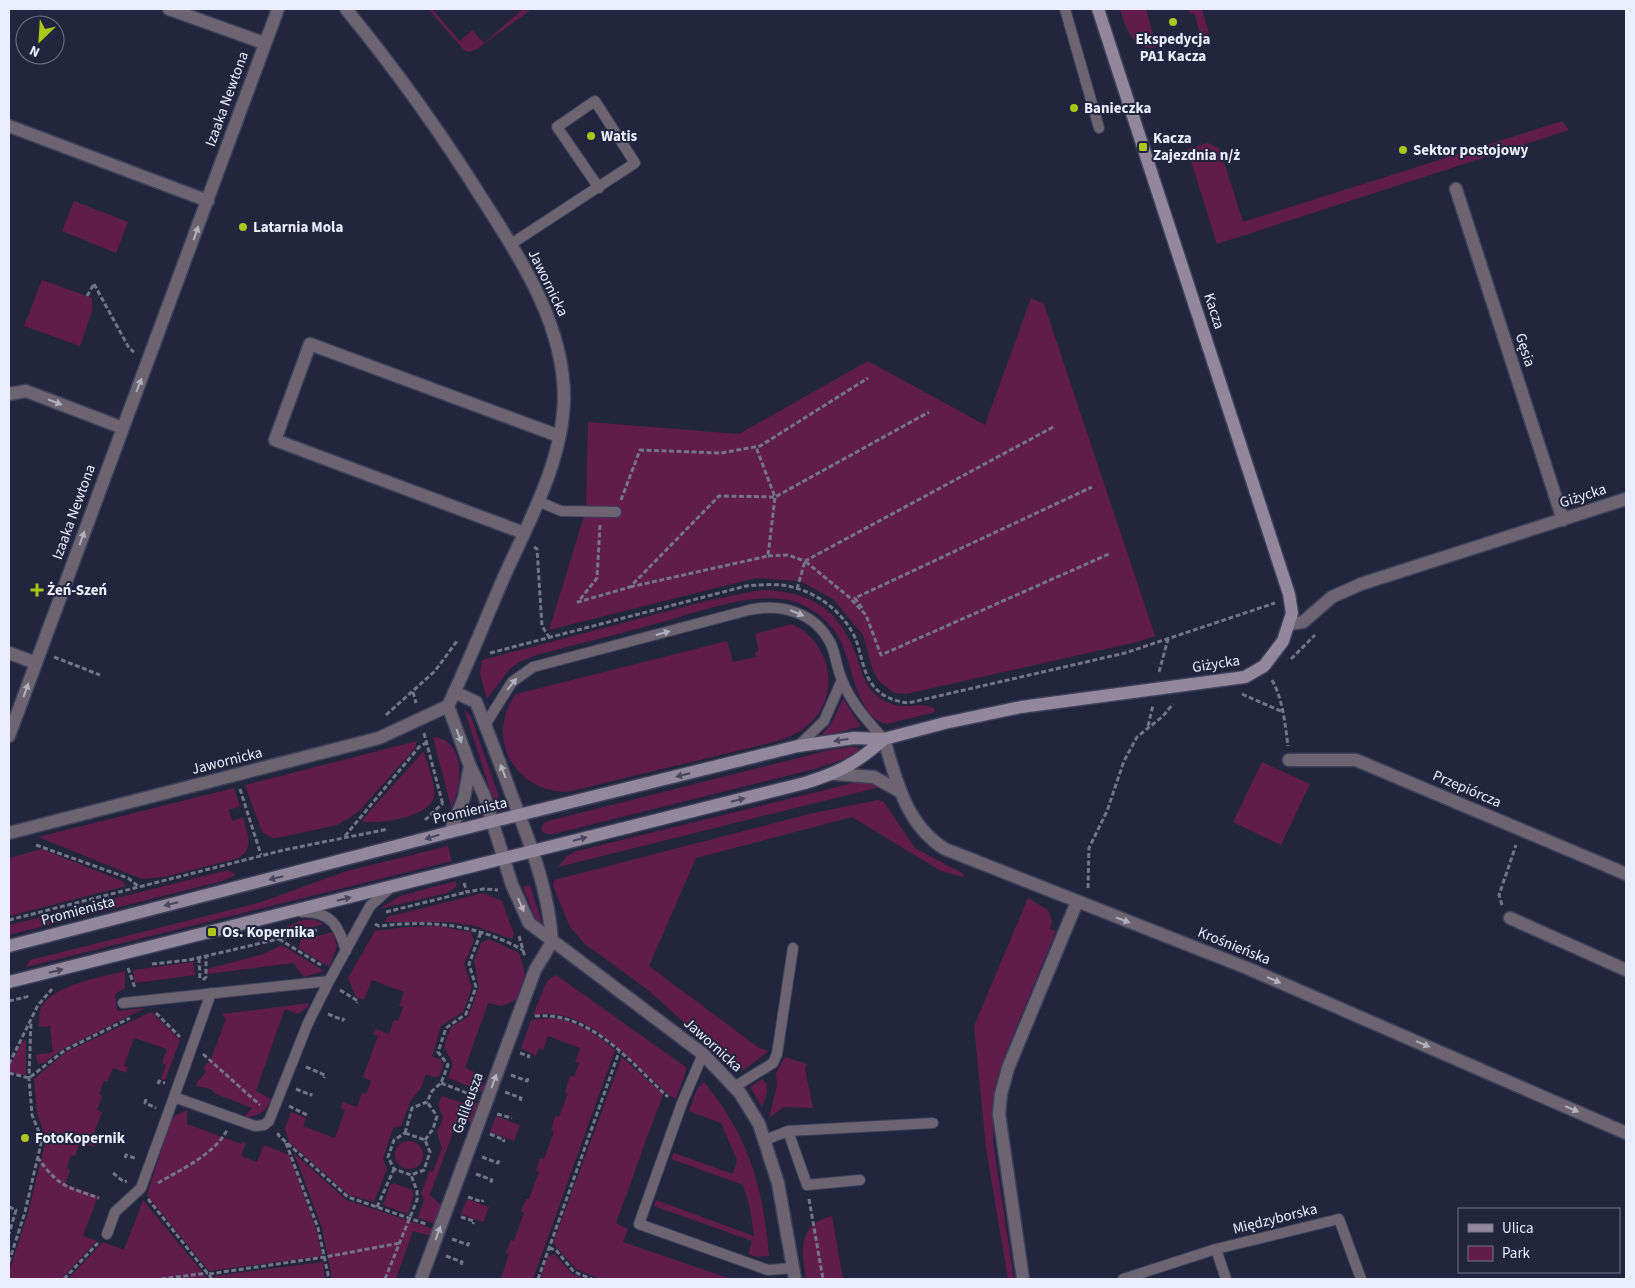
<svg xmlns="http://www.w3.org/2000/svg" width="1635" height="1288" font-family="'Source Sans 3',sans-serif">
	<style>
		.green { fill: #601d4b }
		.lines { fill: none; stroke-linecap: round; stroke-linejoin: round }
		.lane-casing { stroke: #3e4159; stroke-width: 12 }
		.street-casing { stroke: #3e4159; stroke-width: 15 }
		.secondary-casing { stroke: #3e4159; stroke-width: 15 }
		.path { stroke: #71748a; stroke-width: 3; stroke-dasharray: 5 2.5; stroke-linecap: butt }
		.lane { stroke: #6c6571; stroke-width: 10 }
		.street { stroke: #6c6571; stroke-width: 12 }
		.secondary { stroke: #92879b; stroke-width: 12 }
		.oneway { fill: #b1b0bf }
		.oneway2 { fill: #49475f }
		.poi-dot { fill: #abc614; stroke: #22253e; stroke-width: 2 }
		.labels { text-anchor: middle; dominant-baseline: central; stroke-width: 4; stroke-linejoin: round; paint-order: stroke }
		.poi-label { font-size: 15px; font-weight: bold; fill: #eaedfe; stroke: #22253e; text-anchor: start }
		.street-label { font-size: 15px; fill: #eaedfe; stroke: #22253e }
	</style>
	<rect width="100%" height="100%" fill="#22253e"/>
	<path class="green" d="M428 9H432L460 41 472 30 484 43 523 9H532L477 49 469 52 464 50Z
		M1120 9H1147L1146 10 1154 37 1162 44 1152 48C1130 46 1126 27 1120 9Z
		M1188 9H1202L1209 33 1201 36 1194 13 1190 14Z
		M1562 121 1569 130 1217 244 1187 149 1208 143 1220 149 1243 222Z
		M74 201 128 222 116 253 62 231Z
		M42 280 92 298V311L80 346 24 326Z
		M1031 298 1044 304 1155 636 1137 642 906 694 894 693 880 682 873 671 863 635 833 599 800 581 756 578 549 630 586 510 588 422 739 434 868 361 985 425Z
		M760 590C810 590 841 610 857 658 862 672 865 686 876 695 903 716 913 699 934 708L935 712 887 724C855 718 852 657 837 634 827 619 810 606 792 601 753 590 694 614 655 624 616 635 576 644 537 655L519 662 509 670 487 699 480 674 482 660 706 601Z
		M792 624C831 642 842 695 809 724 798 734 785 739 770 743L567 792C515 792 484 737 516 694L727 641 733 662 756 657 755 652 759 650 755 634Z
		M843 699 861 726 819 738 831 724Z
		M464 709 471 717 498 794V804L494 802Z
		M433 737C466 739 463 787 451 807Z
		M417 741 415 748 360 810 351 817 337 825 282 837 272 838 262 832 245 785Z
		M853 747 859 748 858 754 818 768 553 834H545L541 829 544 823 552 820 830 750Z
		M424 751C427 765 436 783 434 797 431 816 377 826 361 821Z
		M1262 762 1310 784 1281 845 1233 822Z
		M861 781 880 787 558 867 567 856 577 851Z
		M234 788 240 806 229 810 232 821 243 817C247 833 256 852 235 859L164 877 142 879 38 837Z
		M878 800 884 802 915 848 964 874 963 877 941 871 852 817 696 858 649 966 759 1048 769 1051 744 1070 736 1069 648 990 585 944 570 927 553 886 554 880 813 813Z
		M448 846 452 861 26 967 30 960 258 903 347 871Z
		M42 849 122 881 126 886 9 916V858Z
		M228 870 236 875 222 881 9 935V925Z
		M456 881V887L447 893 379 909 400 896Z
		M530 885 542 924 541 926 538 925 523 887Z
		M483 893 502 901 514 934 512 939 475 926 451 922H385L387 917Z
		M1028 898 1048 910 1052 922 1050 929 1056 931 1002 1062 994 1089 993 1142 1014 1279H1008L986 1148 974 1026Z
		M313 919 324 924 256 941 299 921Z
		M438 926 471 932 474 941 464 964 472 987 463 1012 441 1026 432 1056 441 1060 443 1066 439 1076 434 1077 426 1074 421 1088 411 1100 401 1126 393 1128 383 1158 387 1169 374 1202 349 1195 289 1142 285 1128 291 1112 306 1118 303 1126 335 1138 345 1110 341 1108 343 1102 357 1107 362 1093 366 1094 371 1081 363 1077 378 1036 373 1034 376 1029 389 1034 394 1020 398 1021 403 1007 399 1006 404 992 372 980 364 1000 356 997 348 978 375 931 407 927Z
		M333 932 337 947 329 967 298 948 301 940Z
		M489 939 519 953 525 974 516 1000 502 1006 488 1003 465 1068C476 1072 487 1078 483 1092L448 1078 453 1064 444 1047 451 1027 468 1017 479 987 474 961 481 943Z
		M282 945 324 971 304 977 293 963 207 974V969L263 954Z
		M193 962 195 975 135 983 133 970Z
		M125 971V988L115 994 117 1011 145 1008 63 1049 44 1063 38 1064 36 1055 53 1052 50 1026 39 1027C39 1021 39 1013 41 1008 52 985 102 977 125 971Z
		M556 975 687 1068 676 1099C667 1095 660 1086 652 1079 619 1050 583 1006 533 1015L547 981Z
		M309 1003 308 1007 298 1014 285 1009 256 1091 271 1099C267 1112 257 1117 244 1117L252 1108 216 1094 211 1089 196 1086 198 1081 206 1072 203 1068 211 1059 226 1019 222 1014Z
		M151 1012 180 1040 165 1080 161 1079 166 1065 162 1063 167 1049 134 1038 124 1066 128 1067 126 1073 113 1068 107 1082 104 1081 99 1094 102 1096 97 1110 102 1112 92 1139 96 1141 94 1147 80 1142 75 1156 71 1155 67 1168 70 1170 65 1184 98 1196 83 1236 97 1241 61 1279H9V1272L28 1213 46 1139 37 1113 34 1079 66 1052Z
		M552 1018C577 1021 597 1034 615 1050L533 1279H501L509 1254 506 1253 511 1240 514 1241 524 1213 521 1211 526 1199H529L539 1172 536 1171 540 1158 544 1159 554 1131 551 1130 555 1116 559 1117 568 1093 565 1092 570 1076 574 1077 579 1063 575 1062 580 1048 548 1036 543 1050 539 1048 536 1056 521 1048 531 1020Z
		M26 1040V1076L9 1071V1068L21 1043Z
		M622 1057 663 1094 616 1223 628 1229 623 1242 731 1279H600L576 1269 553 1243Z
		M785 1057 807 1064 805 1069 813 1108 784 1107 769 1118 777 1086 776 1073Z
		M762 1079 767 1084V1093L762 1107 750 1087Z
		M704 1082C749 1137 763 1186 769 1256L756 1257 748 1254 752 1241 654 1206 656 1200 754 1236 750 1208 743 1185 671 1159 674 1153 733 1174 737 1160 721 1123 689 1111 697 1089Z
		M442 1096 466 1104 471 1101 480 1104 472 1124 460 1113 430 1195 443 1207 436 1224 418 1218 424 1200 421 1193 430 1170 433 1172 442 1148 437 1133 443 1118 438 1105Z
		M187 1110V1124L241 1144 242 1141 246 1143 241 1156 257 1162 264 1145 289 1155 316 1229 322 1256 209 1271 147 1195 171 1120 176 1115Z
		M496 1116 520 1125 514 1141 490 1132Z
		M395 1155a14 14 0 1 1 28 0a14 14 0 1 1-28 0Z
		M294 1153 346 1200 434 1229 433 1234 427 1235 413 1231 396 1279H332L322 1228Z
		M394 1183 412 1190 414 1195 408 1214 383 1205 390 1185Z
		M467 1199 489 1207 483 1222 461 1214Z
		M143 1200 208 1279H68L103 1242 124 1250Z
		M832 1216 843 1279H806C801 1251 798 1224 832 1216Z
		M555 1254 572 1274 585 1279H540L548 1256Z
		M323 1262 325 1279 214 1278V1276Z"/>
	<g class="lines">
		<g class="lane-casing">
			<path id="lane" d="M1065 9 1099 128
				M511 244 635 163 595 101 557 127 599 188
				M538 501 561 511 616 512
				M485 725 512 682 533 667 749 610C781 603 815 612 831 644 836 656 837 669 842 680 851 703 868 722 884 739
				M798 746 824 721 842 680
				M302 912C331 911 339 926 346 951
				M211 993 174 1097 255 1126 264 1125 269 1121 308 1023 329 981 370 906 389 889
				M123 1003 329 981
				M703 1054 682 1103 639 1224 768 1270 793 1268
				M734 1087 773 1063 777 1054 793 948
				M788 1131 807 1185 860 1180
				M765 1140 788 1131 933 1123
				M107 1234 115 1212 141 1188 174 1097
				M1123 1279 1216 1249
				M1226 1279 1216 1249 1339 1219 1361 1279"/>
		</g>
		<g class="street-casing">
			<path id="street" d="M169 9 264 43
				M9 126 208 201
				M1456 189 1563 520
				M9 394 26 391 123 428
				M524 533 275 440 310 344 559 436
				M1290 624 1303 622 1332 597 1361 584 1626 499
				M9 653 36 663
				M454 692 476 702C489 734 501 766 513 799 531 845 549 892 552 942
				M448 706 470 766 484 795 512 885 529 923 703 1054 740 1093 759 1124 778 1183 795 1279
				M9 736 278 9
				M884 739C896 780 906 825 945 849L1247 968 1626 1133
				M1289 760H1356L1626 874
				M835 774 874 777 899 791
				M450 832 464 798 470 766
				M9 833 379 738 448 706C468 664 485 621 503 579 528 523 563 462 564 398 564 324 521 260 483 200 441 133 396 70 346 9
				M1510 918 1626 970
				M421 1279 535 970 552 942
				M1023 1279 999 1114 1001 1094 1008 1068 1077 902"/>
		</g>
		<g class="secondary-casing">
			<path id="secondary" d="M9 946 450 832 798 746 854 738 884 739 945 723 1021 707 1245 677 1264 666 1283 641 1292 613 1289 594 1098 9
				M9 982 805 783C840 772 857 763 884 739"/>
		</g>
		<path class="path" d="M94 284 129 348 134 352
			M87 296 94 284
			M621 500 640 450 721 453 760 446 868 378
			M600 525 597 578 578 602 630 587 719 496 775 497 929 412
			M534 547 537 549 542 626 549 637
			M768 556 788 555 805 561 1055 426
			M630 587 768 556 775 497 756 447
			M797 589 805 561 849 597 866 615 881 655 1109 554
			M862 608 855 598 1092 487
			M490 653 746 586C761 585 777 583 792 587 819 593 846 615 856 640 861 653 863 672 872 684 880 696 894 701 908 703L1125 653 1275 603
			M54 657 100 675
			M1291 659 1315 635
			M1159 672 1168 639
			M1272 680C1283 700 1285 723 1288 746
			M413 692 416 703
			M1242 694 1283 712
			M386 715 435 671 457 641
			M1148 726 1153 705
			M424 733 443 805
			M240 789 261 855
			M425 820 443 803
			M345 836 419 747 426 743
			M36 845 128 878 139 887
			M464 883 467 892 483 889 498 890
			M1088 888 1089 848 1107 811 1124 761 1137 737 1163 716 1173 704
			M1502 905 1499 895 1516 845
			M386 912 467 892
			M9 920 284 850 388 829
			M375 924 379 926C432 920 475 924 523 950
			M519 936 525 957
			M279 939 321 965
			M199 958 200 980
			M152 964 189 960 317 930
			M128 968 135 988
			M203 980 206 977V957
			M340 990 358 1001 357 1003
			M9 1001 30 996
			M156 1013 180 1037
			M328 1014 343 1020 344 1018
			M535 1016C591 1011 631 1063 668 1097
			M520 1053 529 1056 528 1058
			M203 1054 260 1105
			M9 1064 38 1005 52 989
			M306 1067 325 1075 324 1078
			M9 1073 29 1078 65 1050 130 1018
			M511 1075 527 1081 528 1078
			M441 1083 472 1095
			M158 1084 159 1081 165 1083
			M296 1089 311 1095V1093
			M505 1092 521 1098 520 1101
			M146 1099 145 1103 156 1108
			M289 1106 307 1115
			M497 1114 512 1118
			M279 1133 278 1135 348 1197 426 1224
			M405 1133 412 1108 427 1102 432 1091 441 1083 448 1065 438 1052 446 1028 466 1014 476 987 469 964 481 932
			M405 1133 425 1140 430 1152 424 1170 411 1175 394 1169 388 1157 394 1140Z
			M490 1134 504 1140 503 1142
			M425 1140 433 1129 437 1116 427 1102
			M286 1143 318 1228 329 1279
			M37 1157C59 1187 65 1186 99 1198
			M482 1157 498 1163 499 1160
			M125 1158 126 1155 137 1159
			M113 1173 124 1182 127 1181
			M476 1174 492 1180 490 1183
			M158 1183C180 1170 215 1154 227 1130
			M468 1197 482 1202 483 1200
			M148 1199 212 1279
			M809 1199 823 1279
			M9 1207 16 1210 9 1234
			M377 1207 394 1169
			M461 1217 474 1221 473 1224
			M452 1239 468 1245 469 1242
			M549 1248 556 1250 574 1272 592 1279
			M446 1256 462 1262 461 1265
			M9 1262 25 1212 42 1139 32 1115 29 1078 31 1021
			M209 1274 325 1257 400 1243
			M64 1279 98 1243
			M161 1279 208 1273
			M385 1279 417 1200V1191L411 1175
			M538 1279 619 1052"/>
		<use href="#lane" class="lane"/>
		<use href="#street" class="street"/>
		<use href="#secondary" class="secondary"/>
	</g>
	<defs><path id="oneway-solid" d="M-6-.8H1V-3.2L6.5 0L1 3.2V.8H-6Z" transform="scale(1.25)"/></defs>
	<g class="oneway">
		<use href="#oneway-solid" transform="translate(196 233) rotate(-70)"/>
		<use href="#oneway-solid" transform="translate(139 385) rotate(-69)"/>
		<use href="#oneway-solid" transform="translate(55 402) rotate(21)"/>
		<use href="#oneway-solid" transform="translate(82 538) rotate(-70)"/>
		<use href="#oneway-solid" transform="translate(797 613) rotate(23)"/>
		<use href="#oneway-solid" transform="translate(663 633) rotate(-15)"/>
		<use href="#oneway-solid" transform="translate(512 684) rotate(-51)"/>
		<use href="#oneway-solid" transform="translate(26 690) rotate(-70)"/>
		<use href="#oneway-solid" transform="translate(459 736) rotate(70)"/>
		<use href="#oneway-solid" transform="translate(503 771) rotate(-111)"/>
		<use href="#oneway-solid" transform="translate(521 905) rotate(67)"/>
		<use href="#oneway-solid" transform="translate(1123 920) rotate(21)"/>
		<use href="#oneway-solid" transform="translate(1274 980) rotate(23)"/>
		<use href="#oneway-solid" transform="translate(1423 1044) rotate(23)"/>
		<use href="#oneway-solid" transform="translate(494 1081) rotate(-70)"/>
		<use href="#oneway-solid" transform="translate(1572 1109) rotate(23)"/>
		<use href="#oneway-solid" transform="translate(438 1233) rotate(-70)"/>
	</g>
	<g class="oneway2">
		<use href="#oneway-solid" transform="translate(841 740) rotate(172)"/>
		<use href="#oneway-solid" transform="translate(683 775) rotate(166)"/>
		<use href="#oneway-solid" transform="translate(738 800) rotate(-14)"/>
		<use href="#oneway-solid" transform="translate(432 837) rotate(163)"/>
		<use href="#oneway-solid" transform="translate(580 839) rotate(-14)"/>
		<use href="#oneway-solid" transform="translate(276 878) rotate(166)"/>
		<use href="#oneway-solid" transform="translate(344 899) rotate(-14)"/>
		<use href="#oneway-solid" transform="translate(171 904) rotate(166)"/>
		<use href="#oneway-solid" transform="translate(56 971) rotate(-14)"/>
	</g>
	<g class="poi-dot">
		<circle cx="1173" cy="22" r="5"/>
		<circle cx="1074" cy="108" r="5"/>
		<circle cx="591" cy="136" r="5"/>
		<rect x="1138" y="142" width="10" height="10" rx="2.5"/>
		<circle cx="1403" cy="150" r="5"/>
		<circle cx="243" cy="227" r="5"/>
		<path d="M34.5 582.5h5v5h5v5h-5v5h-5v-5h-5v-5h5z"/>
		<rect x="207" y="927" width="10" height="10" rx="2.5"/>
		<circle cx="25" cy="1138" r="5"/>
	</g>
	<g class="labels">
		<g class="poi-label">
			<text x="1173" y="39" text-anchor="middle">Ekspedycja<tspan x="1173" dy="17">PA1 Kacza</tspan></text>
			<text x="1084" y="108">Banieczka</text>
			<text x="601" y="136">Watis</text>
			<text x="1153" y="138">Kacza<tspan x="1153" dy="17">Zajezdnia n/ż</tspan></text>
			<text x="1413" y="150">Sektor postojowy</text>
			<text x="253" y="227">Latarnia Mola</text>
			<text x="47" y="590">Żeń-Szeń</text>
			<text x="222" y="932">Os. Kopernika</text>
			<text x="35" y="1138">FotoKopernik</text>
		</g>
		<g class="street-label">
			<text transform="translate(227 99) rotate(-70)">Izaaka Newtona</text>
			<text transform="translate(548 283) rotate(64)">Jawornicka</text>
			<text transform="translate(1214 311) rotate(72)">Kacza</text>
			<text transform="translate(1525 350) rotate(72)">Gęsia</text>
			<text transform="translate(1583 496) rotate(-18)">Giżycka</text>
			<text transform="translate(74 512) rotate(-70)">Izaaka Newtona</text>
			<text transform="translate(1216 664) rotate(-9)">Giżycka</text>
			<text transform="translate(227 761) rotate(-14)">Jawornicka</text>
			<text transform="translate(1467 789) rotate(23)">Przepiórcza</text>
			<text transform="translate(470 811) rotate(-13)">Promienista</text>
			<text transform="translate(78 911) rotate(-15)">Promienista</text>
			<text transform="translate(1234 946) rotate(22)">Krośnieńska</text>
			<text transform="translate(713 1045) rotate(42)">Jawornicka</text>
			<text transform="translate(468 1103) rotate(-70)">Galileusza</text>
			<text transform="translate(1275 1219) rotate(-14)">Międzyborska</text>
		</g>
	</g>
	<rect width="1635" height="1288" fill="none" stroke="#eaedfe" stroke-width="20"/>
	<rect x="1458" y="1208" width="162" height="65" fill="#22253e" stroke="#72758b"/>
	<rect x="1468" y="1224" width="25" height="8" fill="#92879b" stroke="#72758b"/>
	<text x="1502" y="1233" font-size="15" fill="#eaedfe">Ulica</text>
	<rect x="1468" y="1246" width="25" height="15" fill="#601d4b" stroke="#72758b"/>
	<text x="1502" y="1258" font-size="15" fill="#eaedfe">Park</text>
	<g transform="translate(40 40) rotate(205)"><circle r="24" fill="#22253e" stroke="#72758b"/>
	<path d="M0-4L9 19L0 12L-9 19Z" fill="#abc614"/>
	<text y="-8" font-size="14" font-weight="bold" text-anchor="middle" fill="#eaedfe">N</text>
	</g>
</svg>
